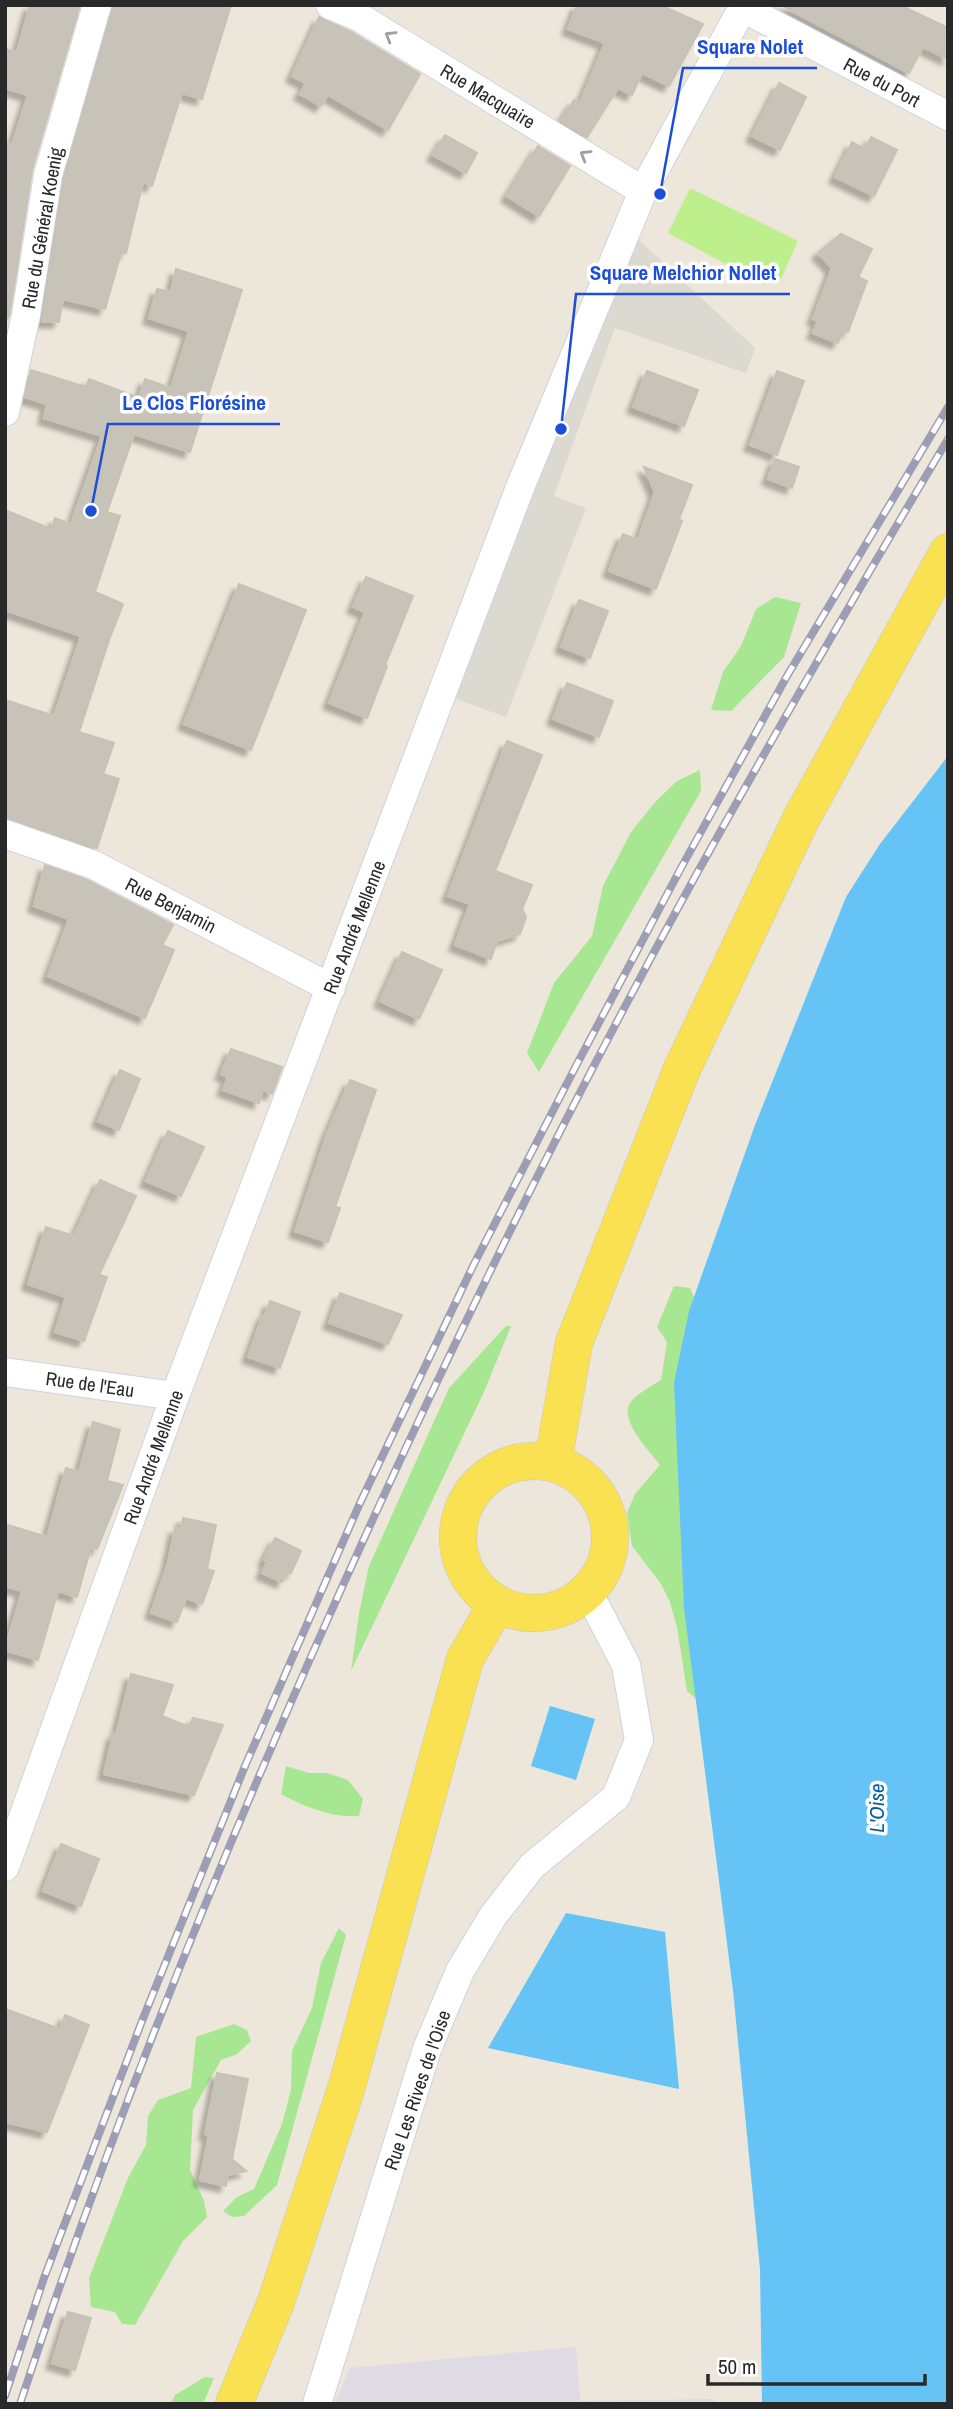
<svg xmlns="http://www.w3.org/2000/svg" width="953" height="2409" font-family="'Archivo Narrow',sans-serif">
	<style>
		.industrial { fill: #dedbe4 }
		.green { fill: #a7e792 }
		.pitch { fill: #bdef8d }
		.plaza { fill: #dcd9d1 }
		.water { fill: #65c3f6 }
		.building { fill: #c8c3b9; stroke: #c8c2b3; stroke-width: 2; filter: url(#shadow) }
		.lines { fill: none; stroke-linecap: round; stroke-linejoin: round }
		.minor-casing { stroke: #cfd1e3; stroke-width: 30 }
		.major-casing { stroke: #c7c7c7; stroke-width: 38 }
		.minor { stroke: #fff; stroke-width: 28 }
		.major { stroke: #fae151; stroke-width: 37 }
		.rail-casing { stroke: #9c9eb5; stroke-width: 8 }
		.rail { stroke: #fff; stroke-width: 5; stroke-dasharray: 16; stroke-linecap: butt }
		.oneway { stroke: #9f9f9f }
		.labels { text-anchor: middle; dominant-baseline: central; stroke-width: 7; stroke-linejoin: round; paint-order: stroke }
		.street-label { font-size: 19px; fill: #292929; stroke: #fff }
		.water-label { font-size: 21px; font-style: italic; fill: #045ea2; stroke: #fff }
		.leader { fill: none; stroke: #1d4ed8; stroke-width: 2.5 }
		.callout-dot { fill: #1d4ed8; stroke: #fff; stroke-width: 2.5 }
		.callout-label { font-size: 21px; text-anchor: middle; font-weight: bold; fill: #1d4ed8; stroke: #fff; stroke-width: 7; stroke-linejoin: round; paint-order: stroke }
	</style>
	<defs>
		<filter id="shadow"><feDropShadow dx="-6" dy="6" stdDeviation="2" flood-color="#0004"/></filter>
	</defs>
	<rect width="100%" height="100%" fill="#ede6da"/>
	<path class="industrial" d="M576 2347 580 2401 715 2399 714 2404H335L350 2368Z"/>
	<path class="green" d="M775 597 801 603 784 657 731 711 711 710 723 672 741 646 756 609Z
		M700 770 701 791 539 1072 527 1053 554 983 592 936 603 886 631 832 656 801 677 781Z
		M674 1286 690 1288 699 1308 706 1707 687 1691 677 1627 670 1602 661 1584 632 1546 627 1513 635 1494 660 1465C650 1451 619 1421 630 1403 636 1394 652 1386 661 1380L667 1342 657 1327Z
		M506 1326H511L484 1392 351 1671 359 1613 369 1566 449 1388Z
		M286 1766 309 1773H327L348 1780 363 1799 359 1816C331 1818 305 1807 281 1794Z
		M339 1928 346 1935 277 2185 244 2216 232 2217 223 2211 237 2197 254 2189 282 2124 291 2090 292 2051 312 2008 321 1963Z
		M234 2024 247 2030 251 2041 237 2054 221 2060 193 2110 190 2170 204 2201 207 2217 183 2241 135 2325 122 2324 115 2312 91 2307 89 2278 128 2178 146 2145 148 2116 158 2100 191 2088 196 2037Z
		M205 2377 214 2378 203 2404H171L175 2395Z"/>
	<path class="pitch" d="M690 188 798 241 781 279 772 274 765 285 668 233Z"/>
	<path class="plaza" d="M627 229 755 348 746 373 615 328 554 496 586 508 506 717 442 694Z"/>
	<path class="water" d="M948 756V2404H762L760 2269 733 1990 684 1608 674 1383 689 1311 755 1125 846 897 880 844Z
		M550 1706 595 1719 576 1780 531 1766Z
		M566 1913 665 1932 679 2089 488 2048Z"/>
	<path class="building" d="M30 5H80L32 170 10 312 8 318H5V143L12 145 28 95 5 88V49L17 52Z
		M113 5H231L202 99 182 93 152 186 143 182 126 253H121L105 309 63 299 59 322 42 321 64 179Z
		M577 5H660L703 24 669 86 642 73 632 95 618 88 587 137 561 121 574 100 580 103 605 43 568 29Z
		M781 5H900L948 28V59L923 47 909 73Z
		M319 17 351 32 420 74 388 130 328 95 321 106 300 94 306 83 292 76Z
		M779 83 806 97 780 150 752 136Z
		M445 135 477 153 466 173 433 155Z
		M871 137 897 150 874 196 835 177 852 142 865 149Z
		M538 146 570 166 539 216 507 196Z
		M841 234 872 249 858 277 867 281 848 332 843 330 838 343 813 333 818 321 813 319 832 268 818 253Z
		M176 269 242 290 190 452 134 434 107 512 120 516 95 592 123 604 109 640 79 732 114 743 103 774 119 779 97 848 5 818V700L54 716 81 636 5 610V510L51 529 55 518 71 524 102 436 44 418 47 404 25 397 31 370 86 387 89 379 139 398 145 379 171 388 189 331 149 318 157 289 171 292Z
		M647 371 698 390 684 426 633 407Z
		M777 371 804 381 777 455 750 445Z
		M775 459 799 467 792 488 768 479Z
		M644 467 692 485 679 519 682 521 656 589 609 571 623 534 638 540 655 492Z
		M366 577 413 596 385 665 387 666 367 718 329 703 365 612 353 607Z
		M239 584 306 610 251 750 184 724Z
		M579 600 608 611 590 658 561 647Z
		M567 683 613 701 599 737 553 719Z
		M507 741 542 755 495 871 532 885 522 909 526 917 520 934 497 941 491 959 455 945 470 904 448 896Z
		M45 865 87 880 173 925 162 945 174 950 145 1018 48 976 69 919 34 906Z
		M402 952 442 970 419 1019 380 1001Z
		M231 1049 282 1067 272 1094 263 1090 259 1103 223 1090 228 1077 221 1074Z
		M120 1070 140 1079 119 1130 98 1121Z
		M350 1080 376 1090 335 1207 340 1208 328 1242 295 1231 327 1134Z
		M168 1131 204 1147 181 1196 146 1181Z
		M100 1180 136 1196 99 1275 107 1277 84 1341 55 1332 66 1297 28 1284 46 1227 74 1236Z
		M340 1293 402 1315 388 1344 329 1323Z
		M270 1301 300 1312 280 1368 248 1357 263 1315H265Z
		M93 1422 120 1430 107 1481 123 1485 97 1549 91 1547 77 1597 58 1591 38 1660 5 1650 22 1591 5 1586V1524L47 1537 66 1468 79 1472Z
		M183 1518 216 1525 207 1569 214 1571 202 1604 186 1598 177 1622 151 1613 168 1563 175 1528 181 1529Z
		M275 1538 301 1551 291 1573 287 1572 282 1582 262 1573 267 1562 264 1560Z
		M131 1674 173 1685 162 1716 189 1727 193 1718 223 1725 194 1795 104 1774 113 1734 116 1735Z
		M61 1844 99 1859 81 1906 43 1891Z
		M5 2009 60 2029 65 2015 89 2025 47 2132 5 2122Z
		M217 2073 248 2079 232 2159 246 2171 228 2175 226 2186 200 2180 209 2135 205 2134Z
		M68 2312 91 2318 75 2370 52 2363Z"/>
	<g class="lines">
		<g class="minor-casing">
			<path id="minor" d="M330 5 359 17 643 191
				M743 8 948 116
				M5 412 26 315 48 175 97 5
				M5 834 94 865 331 988
				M5 1372 175 1396
				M5 1867 175 1396 521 485 643 191 744 5
				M317 2404 427 2049 460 1971 493 1916 532 1866 616 1797 639 1740 626 1665 588 1592"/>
		</g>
		<g class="major-casing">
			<path id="major" d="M458 1537a76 76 0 1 1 152 0a76 76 0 1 1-152 0Z
				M553 1462 574 1343 682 1069 801 819 948 552
				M234 2404 276 2302 346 2089 465 1659 497 1604"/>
		</g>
		<use href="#minor" class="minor"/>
		<use href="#major" class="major"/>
		<g class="rail-casing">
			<path id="rail" d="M5 2396 44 2278 142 2021 245 1766 360 1503 474 1264 577 1064 681 868 787 676 948 407
				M20 2404C104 2147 205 1896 314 1650 431 1386 557 1127 696 875 778 728 862 583 948 439"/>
		</g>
		<use href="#rail" class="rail"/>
	</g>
	<defs><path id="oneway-chevron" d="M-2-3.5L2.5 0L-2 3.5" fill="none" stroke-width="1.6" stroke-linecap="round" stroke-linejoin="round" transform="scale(1.75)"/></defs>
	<g class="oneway">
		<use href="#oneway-chevron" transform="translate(390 36) rotate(-149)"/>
		<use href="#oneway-chevron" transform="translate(585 155) rotate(-149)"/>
	</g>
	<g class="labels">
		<g class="street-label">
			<text transform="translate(882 82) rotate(28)">Rue du Port</text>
			<text transform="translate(488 96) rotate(31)">Rue Macquaire</text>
			<text transform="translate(42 228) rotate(-80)">Rue du Général Koenig</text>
			<text transform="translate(171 905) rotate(27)">Rue Benjamin</text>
			<text transform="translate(354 927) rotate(-69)">Rue André Mellenne</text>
			<text transform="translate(90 1384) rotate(8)">Rue de l'Eau</text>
			<text transform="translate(153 1457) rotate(-70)">Rue André Mellenne</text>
			<text transform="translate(417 2090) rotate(-71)">Rue Les Rives de l'Oise</text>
		</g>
		<g class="water-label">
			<text transform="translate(876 1808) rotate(-90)">L'Oise</text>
		</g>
	</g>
	<path class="leader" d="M660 194L683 68H817M561 429L576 294H790M91 511L108 424H280"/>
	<g class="callout-dot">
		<circle cx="660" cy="194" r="7"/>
		<circle cx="561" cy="429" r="7"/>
		<circle cx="91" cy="511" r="7"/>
	</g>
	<g class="callout-label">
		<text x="750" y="54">Square Nolet</text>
		<text x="683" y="280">Square Melchior Nollet</text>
		<text x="194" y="410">Le Clos Florésine</text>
	</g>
	<rect width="953" height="2409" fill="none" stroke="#292929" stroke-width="14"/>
	<path d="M708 2374v10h217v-10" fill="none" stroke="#292929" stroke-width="3.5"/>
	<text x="718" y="2374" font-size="21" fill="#292929" stroke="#ffffff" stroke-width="5" paint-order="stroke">50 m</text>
</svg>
